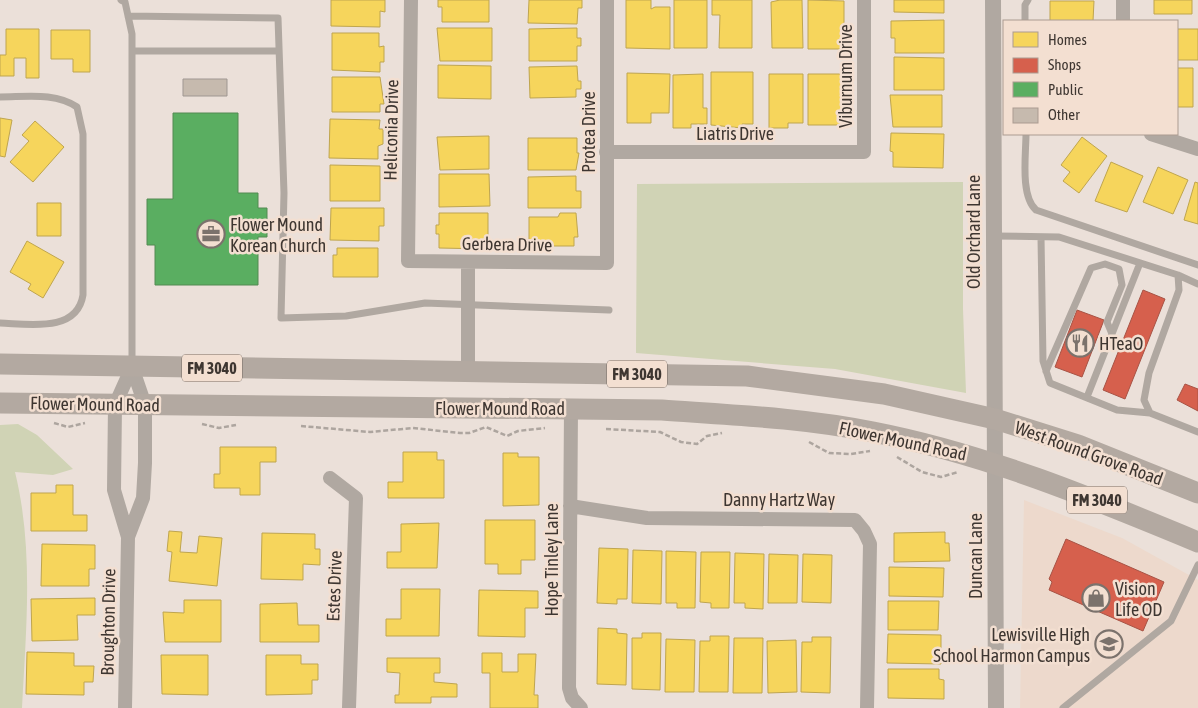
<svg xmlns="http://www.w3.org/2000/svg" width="1198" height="708" font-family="'Asap Condensed',sans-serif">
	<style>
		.built { fill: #edd9cc }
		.green { fill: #d0d3b5 }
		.homes { fill: #f6d55c; stroke: #bfa54f }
		.shops { fill: #d6604d; stroke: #a85345 }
		.public { fill: #5aae61; stroke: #528a53 }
		.building { fill: #c6baae; stroke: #9f9792 }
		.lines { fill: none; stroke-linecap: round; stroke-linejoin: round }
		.path { stroke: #ada59f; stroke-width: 2.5; stroke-dasharray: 5 2.5; stroke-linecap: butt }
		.service { stroke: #b0a8a1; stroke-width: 7 }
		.minor { stroke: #b0a8a1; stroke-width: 14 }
		.tertiary { stroke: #b0a8a1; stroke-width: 16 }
		.primary { stroke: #b3a9a1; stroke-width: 21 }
		.labels { text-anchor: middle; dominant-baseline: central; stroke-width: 5; stroke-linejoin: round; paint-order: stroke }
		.shield { fill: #f3dfd1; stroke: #746961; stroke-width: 1 }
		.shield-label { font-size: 16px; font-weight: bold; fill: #3e3631 }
		.street-label { font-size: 18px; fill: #3e3631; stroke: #f3dfd1 }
		.poi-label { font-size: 18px; fill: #3e3631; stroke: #f3dfd1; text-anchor: start }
	</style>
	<rect width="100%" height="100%" fill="#ebe0d9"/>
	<path class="built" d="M1024 500 1122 538 1198 580V708H1020Z"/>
	<path class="green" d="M963 182V309L966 393 835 369 636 353 637 184Z
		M18 424 37 435 73 469 53 475 15 472C34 549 26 630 22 708H0V425Z"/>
	<path class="homes" d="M331 0H385V12L380 11V27L331 26Z
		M438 0H489V22H442V7H438Z
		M529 0H582V8H578L577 24 528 23Z
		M626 0H651V9L655 7H670V49L626 48Z
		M674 0H707V48H674Z
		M712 0H752V48H719L720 15H712Z
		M780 0H802L803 48H772L771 2Z
		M808 0 844 1V49H808Z
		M894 0H944V13L894 12Z
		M1154 0H1192V14H1154Z
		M1050 1H1094L1093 21H1050Z
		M944 20V53H895V38H891V21Z
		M437 28H492V61H440Z
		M577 28V38H581V46H577V61H529V29Z
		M6 29H39V78H26V58H14V76H0V55H6Z
		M1177 29H1198V60H1177Z
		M51 30H90V72H73V59H51Z
		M332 33H379V47L384 46V62H380V72L332 70Z
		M894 57 944 58V90H894Z
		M438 65 491 66V99L438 98Z
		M577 66 578 81H581V89H576V97L530 98 529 67Z
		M1177 68H1193V107H1177Z
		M711 72H753V124H742V128L711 125Z
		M627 73 670 74 669 113H651V123H627Z
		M703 74V108H707V124H691V128H673V75Z
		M769 74H803V123H788V128H769Z
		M808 74H843V125H808Z
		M332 77H380L384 104H380V112H332Z
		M890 95H942V127H893Z
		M0 118 12 120 5 157 0 156Z
		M330 119 380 120 379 129H383V144L378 146V159L329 158Z
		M35 121 64 147 33 182 10 162 29 141 22 135Z
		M891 133 944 134 943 168 893 167V152L890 151Z
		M489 136V169L440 170 437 137Z
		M1082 137 1107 156 1079 193 1063 181 1070 172 1061 165Z
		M528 138H577V153H579L576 170H528Z
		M1111 162 1143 176 1127 212 1095 201Z
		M330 165 380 166V201H330Z
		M1158 167 1188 180 1173 214 1143 202Z
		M439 174H489L490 206 439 207Z
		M576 176V191H581V208H528V177Z
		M1195 182 1198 183V224L1184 220Z
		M37 203H61V236H37Z
		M331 208H384V226H379V241L330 240Z
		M439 213H488V249L439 248V234H436V225H439Z
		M560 213H576L578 237H574V246H529V217H558Z
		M27 241 64 262 43 298 28 289 31 284 10 272Z
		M337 248H378V277H333V255H337Z
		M220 447H276V462H260V495H240V488H214V474H220Z
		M403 452H437V460H444V498H388V482H403Z
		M503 453H518V457H539V505L503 506Z
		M56 485H73V515H87V531H31V493H56Z
		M485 520H535V560H521V574H498V564H485Z
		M439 523 437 568H387V552H401V524Z
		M169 531 182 532 180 552 197 553 199 536 222 538 217 586 169 581 172 552 167 551Z
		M945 532V543H949L950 561 894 562V533Z
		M262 533 315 534V549H320V565L303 564V580L261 579Z
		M42 544 95 545V569H89V586H41Z
		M599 548 628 549 627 599H617V604L597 603Z
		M633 550 662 551 661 604 632 603Z
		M666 551 696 552 695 608H677V603H666Z
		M701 552H730L729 608H711V603L700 602Z
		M735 553 764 554 763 609 745 608V603H734Z
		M769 554 798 555 797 603H768Z
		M803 554 832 555 831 603 802 602Z
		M889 567 944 568 943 597 889 596Z
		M401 589H440L439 636H386V619H401Z
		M479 590 538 591V608H525V637L478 636Z
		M95 598V615H77L78 640 32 641 31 599Z
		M184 600H221V642H165L163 612 184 613Z
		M888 601H939L938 630H888Z
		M297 603 298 625H319V642H260V604Z
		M598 628 617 629V633L627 634 626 685 597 684Z
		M642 633H661L660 690 632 689V638H642Z
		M888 634 941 635V664L887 663Z
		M710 636H729L728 692H699L700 641H710Z
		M812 637H831L830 693 801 692 802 642H812Z
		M734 638H763L762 693H733Z
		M666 639 695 640 694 692H665Z
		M796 640 797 692 768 693 767 641Z
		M27 652 74 653V666H94L93 682H84V695L26 694Z
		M482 653H502V672H518V654H536L534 695H538V708H490V673H482Z
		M161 655H208V695L162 694Z
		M266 655H301V664H318V680H312V694L266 695Z
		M387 658H440V673H434V682L457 684V697H431V703H395V695H399L400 673 387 672Z
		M888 669H939V679L944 680V699L888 698Z"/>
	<path class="shops" d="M1143 290 1165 299 1125 399 1103 390Z
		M1077 310 1104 320 1082 377 1055 367Z
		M1185 384 1198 389V411L1177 400Z
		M1066 539 1164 582 1143 631 1049 590 1052 582 1049 579Z"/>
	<path class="public" d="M173 113H238V193H258V208H267V237H258V285H155V245H147V199H173Z"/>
	<path class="building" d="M183 79H227V96H183Z"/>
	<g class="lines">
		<path class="path" d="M54 423 68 427 85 423
			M202 424 219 428 236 425
			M301 426 370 432 413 428 460 433H469L486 427 507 436 518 431 545 428
			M606 429 660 432 681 442 697 444 707 436 722 433
			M809 442 829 453 851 454 870 451
			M897 457 922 472 941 477 958 472"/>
		<path class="service" d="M121 0 125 2 132 34V364
			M128 16 278 18 284 193 281 318 346 316 425 303 609 310
			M1025 21V5L1028 0
			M132 51H279
			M0 97C26 97 55 92 77 107L83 134V295C77 333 29 324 0 323
			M1026 134C1026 154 1020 196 1036 210L1198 265
			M994 236 1059 237 1178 275 1198 284
			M1041 237 1043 361 1050 383 1117 410 1150 413
			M1178 275 1179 290 1149 373 1144 400 1150 413 1198 432
			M1046 371 1091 268 1105 264 1119 269 1122 285 1107 322 1112 334
			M1087 397 1140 263
			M1063 708 1171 621 1198 565"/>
		<path class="minor" d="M411 0 408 261 607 263V0
			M1123 21V0
			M1151 134 1198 149
			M606 152H864V0
			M468 372V262
			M571 409 569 688 572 698 581 708
			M330 478 356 498 349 708
			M570 506 647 518 855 520 864 531 870 544 867 708
			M125 708 128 537 114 490 115 405 132 367 145 405V463L143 498 128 537"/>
		<path class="tertiary" d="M993 0 996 708"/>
		<path class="primary" d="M0 364 747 376 884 394 995 419 1078 445 1198 493
			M0 403 662 410C733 415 804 418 873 432 986 454 1092 498 1198 542"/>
	</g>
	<defs>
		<g id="office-ring" transform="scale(1.4375)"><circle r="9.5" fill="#f3dfd1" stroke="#7b726c" stroke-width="1.5"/><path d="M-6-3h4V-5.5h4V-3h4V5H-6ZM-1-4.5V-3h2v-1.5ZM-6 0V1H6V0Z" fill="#7b726c"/></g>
		<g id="restaurant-ring" transform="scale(1.4375)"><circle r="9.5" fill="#f3dfd1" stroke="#7b726c" stroke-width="1.5"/><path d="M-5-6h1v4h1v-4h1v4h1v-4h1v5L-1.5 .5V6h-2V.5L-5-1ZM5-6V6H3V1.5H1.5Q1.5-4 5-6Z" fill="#7b726c"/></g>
		<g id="shop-ring" transform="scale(1.4375)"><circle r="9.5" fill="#f3dfd1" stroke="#7b726c" stroke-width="1.5"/><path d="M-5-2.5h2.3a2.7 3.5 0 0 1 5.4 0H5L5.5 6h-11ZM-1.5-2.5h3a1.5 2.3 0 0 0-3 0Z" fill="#7b726c"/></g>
		<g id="school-ring" transform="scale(1.4375)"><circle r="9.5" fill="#f3dfd1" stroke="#7b726c" stroke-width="1.5"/><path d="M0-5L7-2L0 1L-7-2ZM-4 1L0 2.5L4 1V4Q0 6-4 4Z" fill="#7b726c"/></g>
	</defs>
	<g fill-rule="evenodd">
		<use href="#office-ring" x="211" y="234"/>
		<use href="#restaurant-ring" x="1080" y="343"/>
		<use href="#shop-ring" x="1096" y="598"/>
		<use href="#school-ring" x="1109" y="644"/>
	</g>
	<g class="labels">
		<g class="shield">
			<rect x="182" y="354.5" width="60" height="27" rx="4"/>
			<rect x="607" y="360.5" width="60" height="27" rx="4"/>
			<rect x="1067" y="486.5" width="60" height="27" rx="4"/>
		</g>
		<g class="shield-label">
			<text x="212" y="368">FM 3040</text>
			<text x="637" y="374">FM 3040</text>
			<text x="1097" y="500">FM 3040</text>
		</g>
		<g class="street-label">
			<text transform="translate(845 76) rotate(-90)">Viburnum Drive</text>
			<text transform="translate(391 130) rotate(-89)">Heliconia Drive</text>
			<text transform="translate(588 132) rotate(-90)">Protea Drive</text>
			<text x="735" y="133">Liatris Drive</text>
			<text transform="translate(973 232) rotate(-90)">Old Orchard Lane</text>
			<text transform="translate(507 244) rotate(1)">Gerbera Drive</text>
			<text transform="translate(95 404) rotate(1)">Flower Mound Road</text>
			<text x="500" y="408">Flower Mound Road</text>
			<text transform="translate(903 441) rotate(12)">Flower Mound Road</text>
			<text transform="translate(1089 453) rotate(20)">West Round Grove Road</text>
			<text x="779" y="499">Danny Hartz Way</text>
			<text transform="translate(975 556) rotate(-90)">Duncan Lane</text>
			<text transform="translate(551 560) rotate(-90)">Hope Tinley Lane</text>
			<text transform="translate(334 586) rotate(-88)">Estes Drive</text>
			<text transform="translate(108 622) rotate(-89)">Broughton Drive</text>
		</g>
		<g class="poi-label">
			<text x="230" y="224">Flower Mound<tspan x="230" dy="21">Korean Church</tspan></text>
			<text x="1099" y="343">HTeaO</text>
			<text x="1115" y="588">Vision<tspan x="1115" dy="21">Life OD</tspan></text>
			<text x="1090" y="634" text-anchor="end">Lewisville High<tspan x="1090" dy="21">School Harmon Campus</tspan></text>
		</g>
	</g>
	<rect x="1003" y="20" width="175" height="115" fill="#f3dfd1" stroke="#ab9b91"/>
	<rect x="1013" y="32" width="25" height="15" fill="#f6d55c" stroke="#ab9b91"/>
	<text x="1048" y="45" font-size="15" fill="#3e3631">Homes</text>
	<rect x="1013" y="58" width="25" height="15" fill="#d6604d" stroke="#ab9b91"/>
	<text x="1048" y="70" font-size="15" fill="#3e3631">Shops</text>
	<rect x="1013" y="82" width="25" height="15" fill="#5aae61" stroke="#ab9b91"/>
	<text x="1048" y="95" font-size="15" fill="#3e3631">Public</text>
	<rect x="1013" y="108" width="25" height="15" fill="#c6baae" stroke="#ab9b91"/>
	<text x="1048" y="120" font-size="15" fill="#3e3631">Other</text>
</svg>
